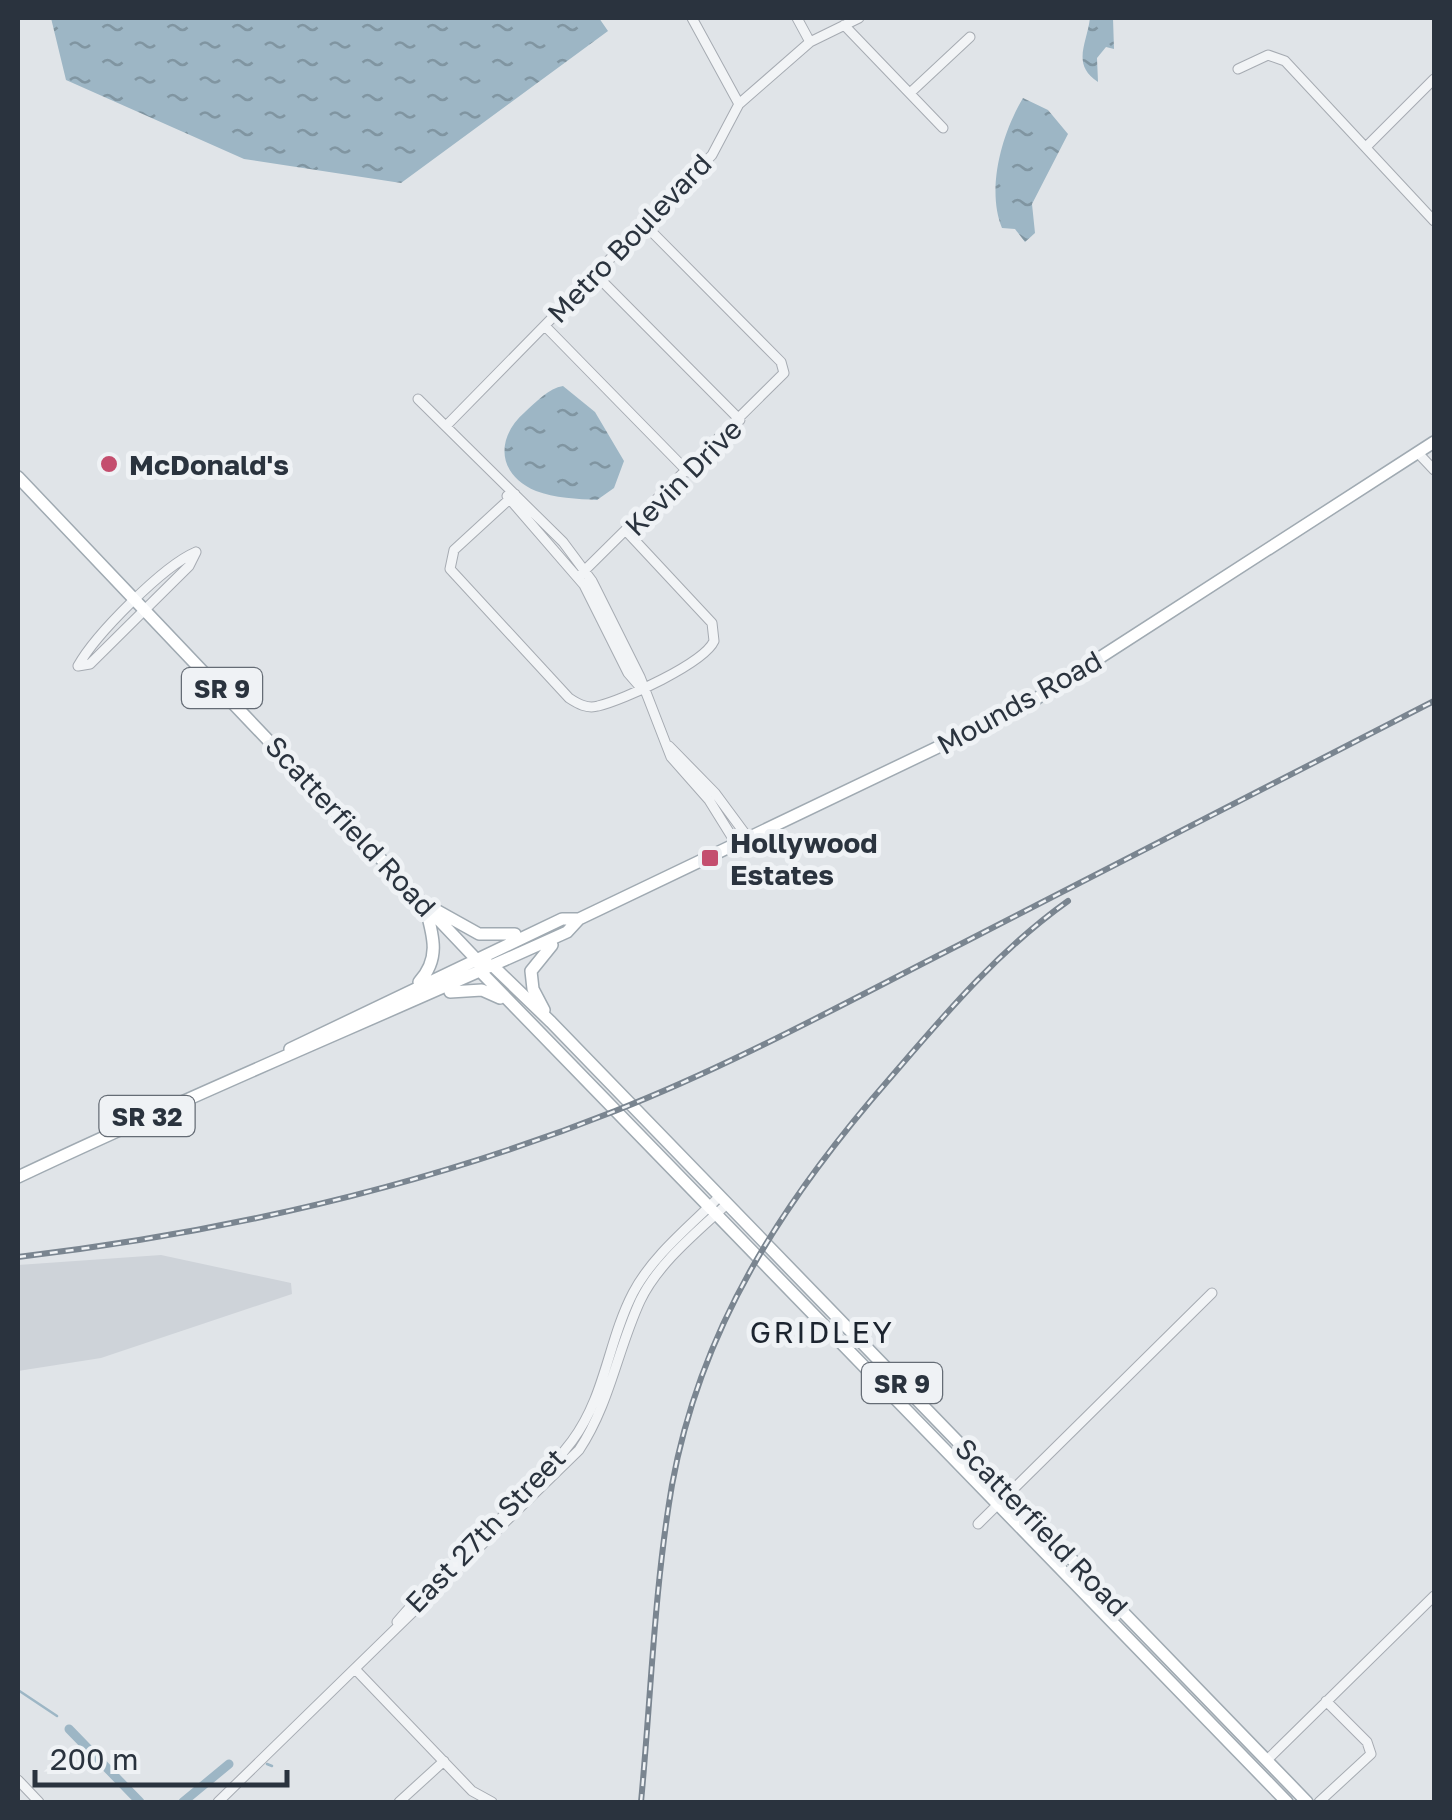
<svg xmlns="http://www.w3.org/2000/svg" width="1452" height="1820" font-family="'Golos Text',sans-serif">
	<style>
		.built { fill: #ced3d9 }
		.water { fill: url(#water-ripples) }
		.lines { fill: none; stroke-linecap: round; stroke-linejoin: round }
		.stream { stroke: #9db6c5; stroke-width: 2.5 }
		.canal { stroke: #9db6c5; stroke-width: 9 }
		.minor-casing { stroke: #a6abb2; stroke-width: 11 }
		.major-casing { stroke: #a0aab2; stroke-width: 14 }
		.minor { stroke: #f2f4f6; stroke-width: 9 }
		.major { stroke: #fff; stroke-width: 11 }
		.rail-casing { stroke: #7a8590; stroke-width: 6 }
		.rail { stroke: #eff2f5; stroke-width: 2.5; stroke-dasharray: 8; stroke-linecap: butt }
		.poi-dot { fill: #c44e6e; stroke: #eff2f5; stroke-width: 4 }
		.labels { text-anchor: middle; dominant-baseline: central; stroke-width: 10; stroke-linejoin: round; paint-order: stroke }
		.shield { fill: #eff2f5; stroke: #656c75; stroke-width: 2.5 }
		.shield-label { font-size: 25px; font-weight: bold; fill: #2a333e }
		.street-label { font-size: 28px; fill: #2a333e; stroke: #eff2f5 }
		.poi-label { font-size: 28px; font-weight: bold; fill: #2a333e; stroke: #eff2f5; text-anchor: start }
		.neighbourhood-label { font-size: 30px; letter-spacing: 2.5px; fill: #1c242f; stroke: #eff2f5 }
	</style>
	<defs>
		<pattern id="water-ripples" width="26" height="14" patternUnits="userSpaceOnUse" patternTransform="scale(2.5)"><rect width="26" height="14" fill="#9db6c5"/><path d="M2 4q2-2 4 0t4 0M15 11q2-2 4 0t4 0" fill="none" stroke="#8095a1"/></pattern>
	</defs>
	<rect width="100%" height="100%" fill="#e0e4e8"/>
	<path class="built" d="M161 1255 291 1283 292 1294 101 1358 18 1371V1265Z"/>
	<path class="water" d="M51 18H599L608 31 401 183 244 159 66 80Z
		M1090 18H1113L1114 49 1106 47 1097 58 1098 82C1071 64 1087 44 1090 18Z
		M1023 98 1048 110 1068 134 1032 204 1035 233 1025 242 1015 229 1002 228C986 189 1002 133 1023 98Z
		M563 386 595 412 624 461 614 488 597 500C578 499 554 498 536 491 496 474 496 437 525 412 536 402 549 388 563 386Z"/>
	<g class="lines">
		<path class="stream" d="M18 1690 57 1716
			M267 1764 272 1766"/>
		<path class="canal" d="M69 1729 140 1802
			M183 1802 229 1764"/>
		<g class="minor-casing">
			<path id="minor" d="M692 18 739 104
				M797 18 810 42
				M844 25 943 128
				M1238 69 1268 55 1285 61 1434 221
				M910 93 970 37
				M1367 146 1434 79
				M595 274 740 420
				M545 326 688 472
				M418 399 563 542 592 581 640 677 671 757 709 800 737 845
				M446 426 712 155 739 104 810 42 859 18
				M1418 453 1434 470
				M515 494 454 550 450 569 569 698C578 704 587 709 598 706 624 700 704 663 714 641L712 623 628 533
				M507 496 584 585 628 673 641 688
				M578 577 784 373 781 362 644 224
				M78 666 90 664 189 566 196 552
				M78 666C95 635 163 566 196 552
				M669 746 715 793 749 839
				M978 1524 1212 1293
				M397 1622C451 1558 522 1507 572 1441 606 1395 608 1341 633 1293 653 1255 690 1226 720 1196
				M355 1669 472 1791 492 1802
				M1267 1760 1434 1596
				M18 1780 39 1802
				M218 1802 579 1450C610 1403 617 1351 640 1301 658 1263 697 1232 727 1204
				M399 1802 444 1761
				M1319 1802 1371 1754 1367 1742 1326 1701"/>
		</g>
		<g class="major-casing">
			<path id="major" d="M18 477 476 959 493 966 551 1022 1307 1802
				M436 910 479 934H515
				M479 970 1287 1802
				M419 982C441 958 433 935 425 906
				M450 992 482 990 500 998
				M544 1010 533 989 531 971 552 945
				M290 1049 562 919H579
				M18 1177C199 1091 384 1015 567 932L579 919 1028 704 1434 442"/>
		</g>
		<use href="#minor" class="minor"/>
		<use href="#major" class="major"/>
		<g class="rail-casing">
			<path id="rail" d="M18 1257C222 1233 423 1187 615 1111 732 1065 843 1004 955 947 1115 865 1275 783 1434 701
				M641 1802C651 1697 654 1590 672 1485 701 1325 786 1197 891 1077 946 1013 999 950 1068 901"/>
		</g>
		<use href="#rail" class="rail"/>
	</g>
	<g class="poi-dot">
		<circle cx="109" cy="464" r="10"/>
		<rect x="700" y="848" width="20" height="20" rx="5"/>
	</g>
	<g class="labels">
		<g class="shield">
			<rect x="182" y="668" width="80" height="40" rx="8"/>
			<rect x="99.5" y="1096" width="95" height="40" rx="8"/>
			<rect x="862" y="1363" width="80" height="40" rx="8"/>
		</g>
		<g class="shield-label">
			<text x="222" y="688">SR 9</text>
			<text x="147" y="1116">SR 32</text>
			<text x="902" y="1383">SR 9</text>
		</g>
		<g class="street-label">
			<text transform="translate(629 238) rotate(-46)">Metro Boulevard</text>
			<text transform="translate(683 477) rotate(-45)">Kevin Drive</text>
			<text transform="translate(1019 702) rotate(-29)">Mounds Road</text>
			<text transform="translate(351 826) rotate(47)">Scatterfield Road</text>
			<text transform="translate(1042 1527) rotate(46)">Scatterfield Road</text>
			<text transform="translate(485 1530) rotate(-46)">East 27th Street</text>
		</g>
		<g class="poi-label">
			<text x="129" y="464">McDonald's</text>
			<text x="730" y="842">Hollywood<tspan x="730" dy="32">Estates</tspan></text>
		</g>
		<g class="neighbourhood-label">
			<text x="822" y="1332">GRIDLEY</text>
		</g>
	</g>
	<rect width="1452" height="1820" fill="none" stroke="#2a333e" stroke-width="40"/>
	<path d="M35 1770v15h252v-15" fill="none" stroke="#2a333e" stroke-width="5"/>
	<text x="50" y="1770" font-size="30" fill="#2a333e" stroke="#eff2f5" stroke-width="8" paint-order="stroke">200 m</text>
</svg>
